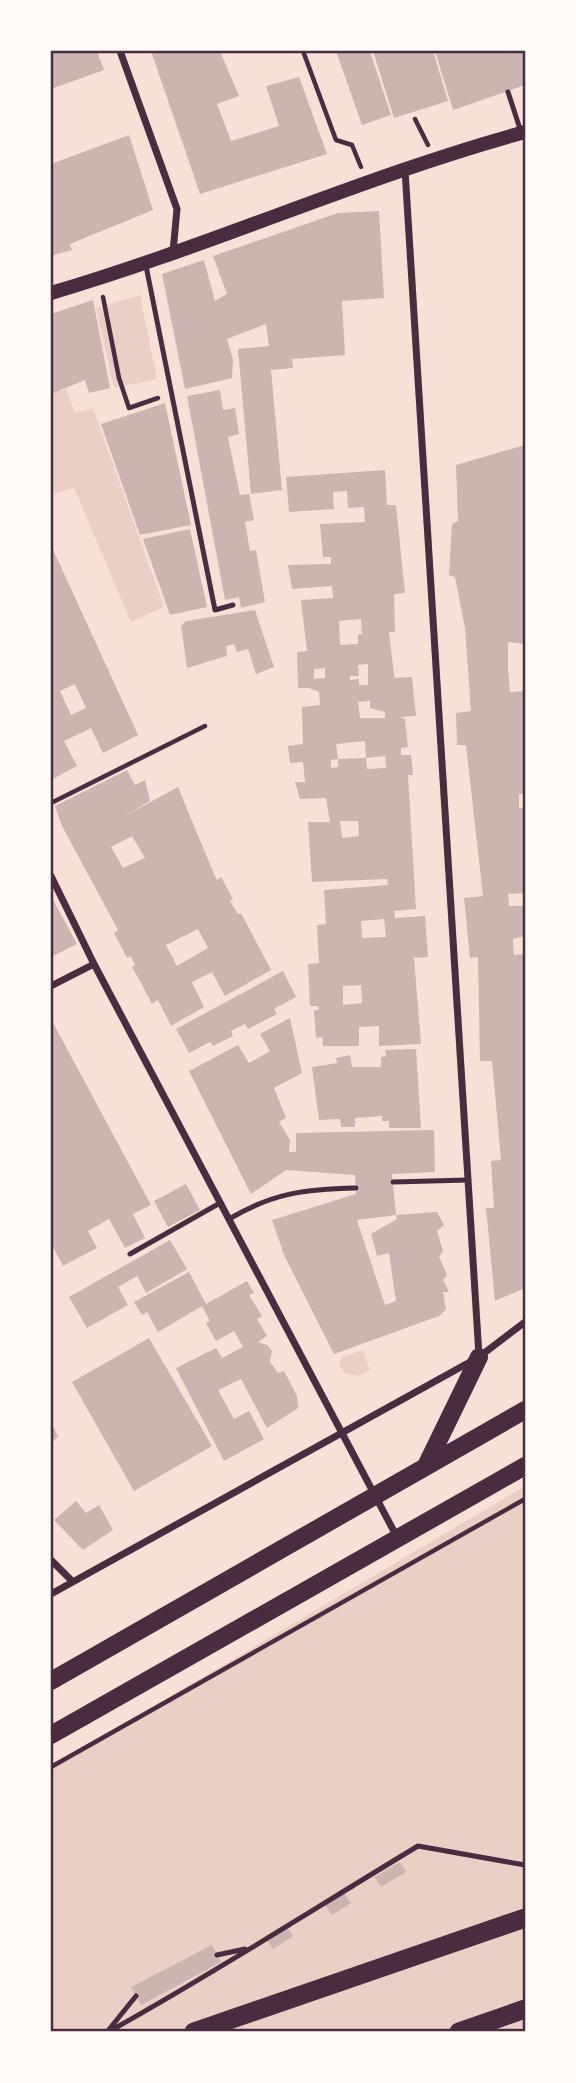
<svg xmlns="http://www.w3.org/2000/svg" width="576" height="2083" font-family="Jost,sans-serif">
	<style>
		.green { fill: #ebcfc5 }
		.building { fill: #ccb4b1; fill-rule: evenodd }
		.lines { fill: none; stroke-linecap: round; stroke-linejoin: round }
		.path { stroke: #4a2c40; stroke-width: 4.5 }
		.service { stroke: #4a2c40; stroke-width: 5 }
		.minor { stroke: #4a2c40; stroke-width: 7 }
		.secondary { stroke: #4a2c40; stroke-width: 14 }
		.primary { stroke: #4a2c40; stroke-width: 18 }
		.trunk { stroke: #4a2c40; stroke-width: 19 }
		.neatline { fill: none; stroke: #4a2c40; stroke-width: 2.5 }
	</style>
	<rect width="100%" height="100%" fill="#f7e1d7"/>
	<path class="green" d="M140 295 157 379 114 388 96 308Z
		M66 389 75 413 93 408 164 607 131 622 74 488 51 494V394Z
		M363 1350 370 1370 359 1376 344 1373 339 1364 342 1357Z
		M525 1486V2032H51V1767Z"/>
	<path class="building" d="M51 51H97L104 70 51 89Z
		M151 51H220L239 96 217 104 231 141 279 126 266 86 299 77 327 154 200 194Z
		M336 51H370L391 115 362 125Z
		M373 51H433L448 101 394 118Z
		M435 51H525V85L453 110Z
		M129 135 153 210 70 244 72 250 51 256V164Z
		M379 211 384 298 342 301 345 355 292 359 293 368 271 370 282 490 251 494 238 349 269 346 266 324 227 339 233 360 232 378 185 389 162 274 204 260 215 301 227 294 213 256 338 213Z
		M93 300 110 388 89 393 85 380 51 394V314Z
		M220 390 223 410 235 408 239 434 228 437 240 495 249 494 254 520 245 522 250 551 256 550 265 602 241 608 239 597 225 600 187 396Z
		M165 403 191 525 140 535 101 424Z
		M525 445V644L508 642V669L510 692 525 691V794H519V808H525V893L508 894 509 906H525V936L513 939 514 955 525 954V1288L495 1301 486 1208H494L491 1161 501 1160 492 1061H480L478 957 470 958 464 898 483 896 466 745H457L456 713 471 711 465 628 455 577 449 575 452 524 458 521 456 465Z
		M385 470 387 505H396L405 593 394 594 395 632H389L394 674 395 678 412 677 416 716 399 717 405 719 408 747 401 748V755H411L413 775H408L416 909 394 911 395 918 425 916 428 957 414 958 421 1044 379 1046V1026L359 1027V1046H323L322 1037 316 1038 314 1010H319L318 1006H310L308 964 319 963 317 925 326 924 324 890 388 885 387 879 312 882 308 822H330L326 798 300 799 295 782H305L303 762 290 763 288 746 303 744 302 707 320 705 319 692 309 688H298L297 652 307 651 301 600 333 598 332 586 292 589 288 565 331 564V557H323L320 524 365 522 364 507 348 508 347 491 333 492 334 509 289 512 286 477ZM361 619 362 634H358V644L340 645 339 621ZM368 664V685H359V679L350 680V676H359L358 665ZM325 668V678L314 679V669ZM370 701V708L385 712V718H360L358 702ZM365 741 366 758 338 759V767L331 768V760L338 759 336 744ZM385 756 386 768 367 769 366 758ZM340 821H358L359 836 342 838ZM384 919 386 937 362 938 361 921ZM361 985 362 1003 343 1005V986Z
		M190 529 207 607 170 615 143 539Z
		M51 545 138 735 103 753 91 728 64 741 77 766 51 780ZM75 684 86 708 71 715 60 691Z
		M255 610 274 667 256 674 248 649 237 652 234 644 226 646 227 656 187 668 181 626 186 621Z
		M127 770 135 785 145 780 150 801 123 817 178 787 214 874 217 880 221 877 233 899 230 901 238 914 241 913 271 970 225 996 212 972 192 982 204 1007 171 1026 158 1000 152 1004 141 983 132 967 135 965 131 956 127 958 114 933 118 930 61 824 55 806ZM132 836 145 858 123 868 111 847ZM198 929 208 948 177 966 166 945Z
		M51 896 77 944 51 957Z
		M283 971 296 997 274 1009 277 1014 248 1029 245 1024 231 1031 233 1036 213 1046 210 1042 189 1053 176 1029Z
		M290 1018 302 1073 274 1088 286 1118 279 1122 290 1140 289 1152H296V1133L434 1130 435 1172 392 1174 396 1215 357 1220 385 1305 396 1301 389 1253 377 1256 371 1234 397 1219 396 1215 437 1212 444 1225 437 1231 443 1251 439 1257 447 1275 443 1280 449 1292H443L446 1309 439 1316 334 1354 284 1255 272 1220 356 1194 355 1175 286 1170 251 1194 189 1071 238 1045 249 1063 270 1051 260 1034Z
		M51 1019 151 1205 133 1214 145 1238 125 1248 109 1219 88 1231 97 1248 63 1266 51 1243Z
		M416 1049 421 1128H389V1121H382V1116L355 1118V1127H341L340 1119 319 1120 312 1067 337 1063 336 1058 350 1055 352 1067H381V1057L386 1056 385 1050Z
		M186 1184 200 1210 168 1227 154 1201Z
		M170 1240 187 1269 146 1293 137 1276 118 1287 128 1305 87 1328 69 1297Z
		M189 1272 206 1304 247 1281 254 1293 249 1295 262 1316 257 1319 267 1336 258 1342 267 1345 272 1351 270 1362 278 1373 284 1371 297 1396 298 1408 267 1428 241 1379 218 1390 234 1419 249 1411 264 1439 224 1461 176 1368 216 1348 222 1358 243 1347 234 1331 216 1341 206 1323 210 1321 202 1306 158 1332 147 1312 142 1315 134 1302Z
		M149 1338 212 1446 134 1491 72 1382Z
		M51 1423 58 1436 51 1444Z
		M76 1501 86 1513 99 1505 113 1530 83 1550 54 1520Z
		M400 1862 406 1872 381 1887 375 1877Z
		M344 1893 351 1903 332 1915 325 1905Z
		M287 1927 293 1936 273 1949 267 1940Z
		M212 1945 221 1962 141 2005 131 1987Z"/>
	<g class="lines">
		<path class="path" d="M303 51 336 140 352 145 361 167
			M415 119 428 145
			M103 297 119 378 129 408 158 398
			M51 803 205 726
			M51 1767 525 1499"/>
		<path class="service" d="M508 92 521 132
			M146 266 215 610 233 605
			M393 1182 468 1180
			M229 1219C273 1193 305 1189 356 1188
			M130 1254 220 1203
			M217 1955 245 1949
			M107 2032 136 1996
			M108 2032C213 1974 315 1908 418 1846L525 1865"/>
		<path class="minor" d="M120 51 177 209 173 252
			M405 170 479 1356
			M51 876 94 964 398 1539
			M51 986 94 964
			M51 1560 72 1581
			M51 1594 479 1357 525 1322"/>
		<path class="secondary" d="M51 293C211 246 364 176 525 132"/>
		<path class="primary" d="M426 1466 479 1357
			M51 1681 525 1410
			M51 1735 525 1466"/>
		<path class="trunk" d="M194 2032 525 1918
			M459 2032 525 2009"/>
	</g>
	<rect width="576" height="2083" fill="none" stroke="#fffaf5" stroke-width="105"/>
	<rect x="52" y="52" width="472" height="1978" class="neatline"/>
</svg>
